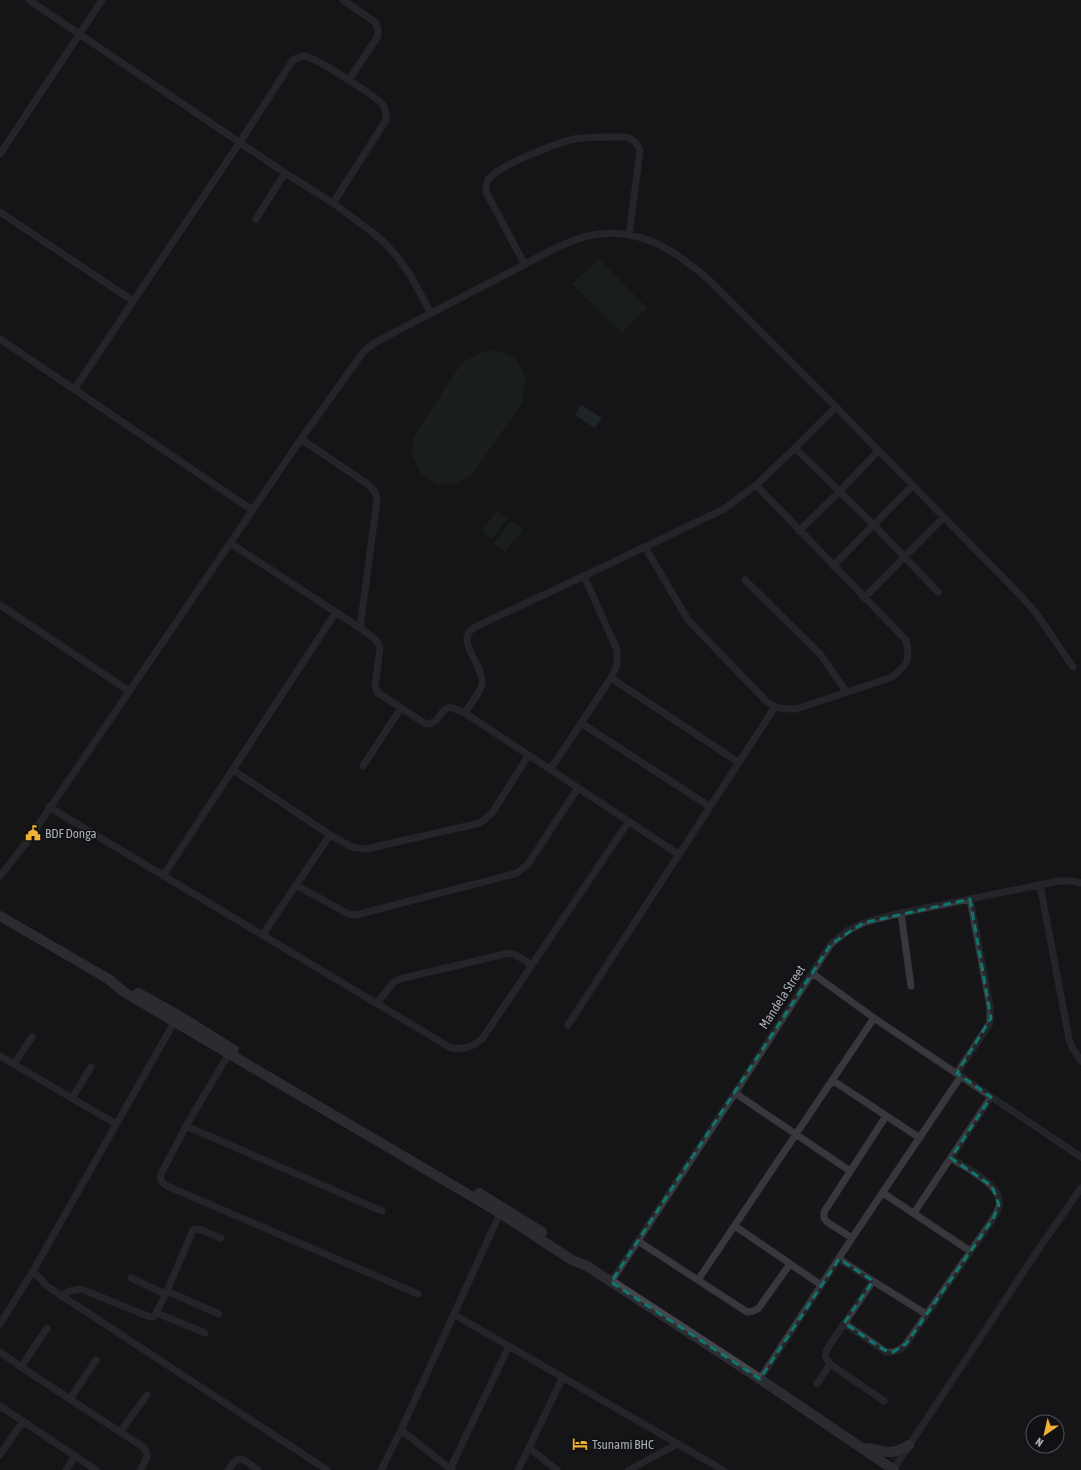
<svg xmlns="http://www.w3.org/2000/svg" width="1081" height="1470" font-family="'Asap Condensed',sans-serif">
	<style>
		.green { fill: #1e261f }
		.water { fill: #2c353c }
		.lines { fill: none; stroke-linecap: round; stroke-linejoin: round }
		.street { stroke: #37383d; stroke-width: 7 }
		.secondary { stroke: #45474d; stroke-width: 10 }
		.marked { fill: none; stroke: #0f766e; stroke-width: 3; stroke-dasharray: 8 5; stroke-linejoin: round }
		.labels { text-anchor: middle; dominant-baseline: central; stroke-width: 3; stroke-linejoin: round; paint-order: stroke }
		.poi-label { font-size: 13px; fill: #a8adb8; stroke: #111113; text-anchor: start }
		.street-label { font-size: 13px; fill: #a8adb8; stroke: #111113 }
	</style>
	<rect width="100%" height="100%" fill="#161618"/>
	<path class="green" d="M599 259 647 308 622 333 572 284Z
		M496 350 516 358 525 376 523 401 472 475 453 485 437 484 421 474 411 453 414 436 461 364 481 352Z
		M497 511 507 519 492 539 481 531Z
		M511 521 523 530 505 552 494 543Z"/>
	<path class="water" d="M581 405 602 418 595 428 575 415Z"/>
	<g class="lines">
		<path class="street" d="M29 0 285 173 333 203 372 232 386 244 398 258 409 273 431 313
			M343 0 375 22 378 29V36L349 80
			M0 154 102 0
			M0 212 133 301
			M256 219 285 173
			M525 265 486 192C486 187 486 184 488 180 497 166 557 143 574 139 591 136 609 137 626 137 633 139 638 143 640 151L629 235
			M0 339 252 510
			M75 388 240 142 293 60C297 58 301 56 305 56 316 58 376 96 383 105 386 110 386 114 386 120L333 203
			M301 439 369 485 375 492 377 500 360 628
			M795 448 874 525 938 592
			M799 531 840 491 878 451
			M230 543 360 628C368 634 378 639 380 648L375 686 378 693 426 724C439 725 439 710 450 707L465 713 678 854
			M645 547 688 620 767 702C778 709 782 709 796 709L890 678C907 666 911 661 906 640L756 485
			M833 566 912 486
			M745 580 820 654 846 691
			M864 598 943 518
			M0 605 129 691
			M611 678 738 762
			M465 713C469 706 481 691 482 684 484 668 462 647 468 634 469 631 472 629 475 627L584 576 724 509 756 485 795 448 836 407
			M581 723 709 806
			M363 766 401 708
			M233 770 330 835 352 847 366 849 480 823 492 813 528 756
			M550 770 611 678 617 665V650L584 576
			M49 807 451 1048C465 1050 472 1047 482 1039L629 821
			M0 876 26 843 301 439 364 351 376 342C422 318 467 294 513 271 537 258 566 240 593 235 604 233 619 233 629 235 660 240 684 259 707 278L836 407 1021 596 1036 613 1073 667
			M163 876 336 612
			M296 885 348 914 356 915 517 873 528 864 578 788
			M1040 885 1069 1039 1072 1047 1081 1061
			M901 913 911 986
			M263 934 330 835
			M812 973 874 1018 1081 1157
			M377 1003 393 983 400 979 509 953 516 955 532 965
			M568 1025 775 707
			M231 1050 186 1126 161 1174C159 1180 162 1183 167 1186L418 1294
			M0 1056 116 1124
			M14 1064 32 1037
			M957 1073 990 1023V1007L970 899
			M832 1080 920 1138
			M735 1093 850 1171
			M72 1098 91 1067
			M186 1126 382 1211
			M883 1193 970 1251
			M914 1213 991 1097
			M735 1226 821 1285
			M852 1238 827 1222 824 1218V1212L886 1116
			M638 1241 747 1312 753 1311 758 1309 790 1264
			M839 1259 873 1281
			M33 1271 47 1286 327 1470
			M131 1278 165 1294
			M698 1280 874 1018
			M611 1282 735 1093 825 953 831 944 847 931 863 923 877 919 901 913 1059 881H1073L1081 883
			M167 1291 219 1314
			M61 1296 70 1291 81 1289 150 1317H154L167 1291 193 1230 199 1229 221 1238
			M157 1313 205 1333
			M455 1315 723 1470
			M844 1323 886 1352C894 1353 901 1350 906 1344L993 1219C997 1213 1001 1205 999 1198 995 1182 964 1167 951 1158
			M0 1324 33 1271 176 1019
			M0 1352 21 1367 143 1447C151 1455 145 1462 140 1470
			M21 1367 47 1328
			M760 1379 852 1238 961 1076
			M817 1384 830 1364
			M70 1399 96 1360
			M884 1401 830 1364 825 1356 827 1349 873 1281 926 1314
			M0 1406 96 1470
			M401 1430 452 1470
			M120 1432 147 1395
			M529 1448 557 1470
			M0 1455 23 1421
			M450 1469 509 1346
			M66 1470 75 1456
			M228 1470 234 1462 239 1459 244 1460 258 1470
			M381 1470 401 1430 502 1209
			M518 1470 563 1377
			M629 1470 677 1444
			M893 1470 1038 1250 1081 1188"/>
		<path class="secondary" d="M0 916 112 981
			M108 979 124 992 500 1213 572 1260 587 1266 760 1379 894 1470
			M138 993 178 1015 234 1050
			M479 1193 542 1232
			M867 1448C889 1451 887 1457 909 1445"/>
	</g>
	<path d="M0 0H1081V1470H0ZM970 899 991 1018 957 1073 991 1097 951 1158 992 1186 999 1205 993 1219 906 1344 893 1352 884 1350 844 1323 873 1281 839 1259 760 1379 611 1282 831 944 863 923Z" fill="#161618" fill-opacity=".55" fill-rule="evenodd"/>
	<path class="marked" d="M970 899 991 1018 957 1073 991 1097 951 1158 992 1186 999 1205 993 1219 906 1344 893 1352 884 1350 844 1323 873 1281 839 1259 760 1379 611 1282 831 944 863 923Z"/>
	<defs>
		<g id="civic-bare" transform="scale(1.2)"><path d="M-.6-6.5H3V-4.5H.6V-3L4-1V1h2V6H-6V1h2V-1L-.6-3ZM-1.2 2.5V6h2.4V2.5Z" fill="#f2b134" stroke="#111113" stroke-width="2.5" paint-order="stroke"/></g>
		<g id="hotel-bare" transform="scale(1.2)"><path d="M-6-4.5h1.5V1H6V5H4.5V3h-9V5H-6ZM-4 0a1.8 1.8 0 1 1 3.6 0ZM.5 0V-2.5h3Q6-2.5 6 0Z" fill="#f2b134" stroke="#111113" stroke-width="2.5" paint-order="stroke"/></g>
	</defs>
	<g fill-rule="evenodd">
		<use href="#civic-bare" x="33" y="833"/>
		<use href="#hotel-bare" x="580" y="1444"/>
	</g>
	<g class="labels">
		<g class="poi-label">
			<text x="45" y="833">BDF Donga</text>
			<text x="592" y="1444">Tsunami BHC</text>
		</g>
		<g class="street-label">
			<text transform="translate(782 997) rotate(-57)">Mandela Street</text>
		</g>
	</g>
	<g transform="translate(1045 1434) rotate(214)"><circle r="19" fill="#111113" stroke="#4d4f55"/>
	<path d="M0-3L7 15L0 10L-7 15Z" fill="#f2b134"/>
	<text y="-6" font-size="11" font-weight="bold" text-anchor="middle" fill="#a8adb8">N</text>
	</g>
</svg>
